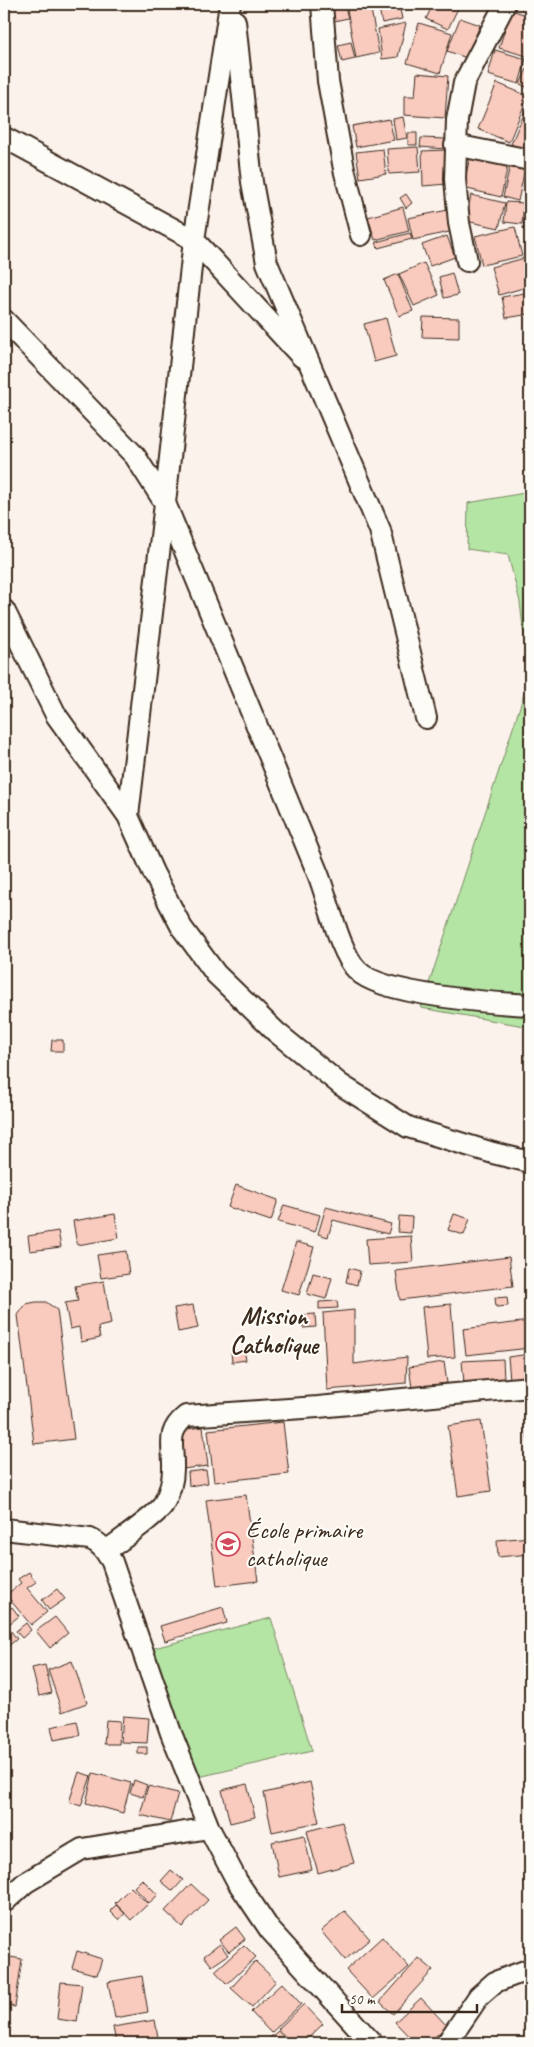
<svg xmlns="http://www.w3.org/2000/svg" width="534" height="2047" font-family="Caveat,sans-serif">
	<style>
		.green { fill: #b5e5a5; stroke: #788862 }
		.building { fill: #f9cabe; stroke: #3b2a1e }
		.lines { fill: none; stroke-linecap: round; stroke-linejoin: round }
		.minor-casing { stroke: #3b2a1e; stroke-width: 24 }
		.minor { stroke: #fdfcf7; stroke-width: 20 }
		.labels { text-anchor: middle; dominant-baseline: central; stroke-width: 4; stroke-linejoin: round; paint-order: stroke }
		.poi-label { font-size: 24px; fill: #3b2a1e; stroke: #fdfcf7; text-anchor: start }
		.neighbourhood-label { font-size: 25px; font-weight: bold; fill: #3b2a1e; stroke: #fdfcf7 }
	</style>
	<rect width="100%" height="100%" fill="#fcf2ec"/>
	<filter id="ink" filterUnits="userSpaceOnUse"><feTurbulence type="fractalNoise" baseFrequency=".02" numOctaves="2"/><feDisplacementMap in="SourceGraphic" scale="10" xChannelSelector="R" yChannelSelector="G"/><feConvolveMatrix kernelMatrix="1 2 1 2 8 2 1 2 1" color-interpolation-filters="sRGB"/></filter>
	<g filter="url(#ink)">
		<path class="green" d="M530 492V1027L421 1008 529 679 520 602 508 555 467 549 468 503Z
			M271 1618 312 1751 194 1778 150 1649Z"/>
		<path class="building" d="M334 4H344L348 18 334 21 330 5Z
			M346 4H370L379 53 356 58Z
			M378 4H399L402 19 382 23Z
			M433 4H460L448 29 426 19Z
			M524 4H530V13L522 10Z
			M511 10 530 16V57L499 48Z
			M460 18 480 25 467 58 447 51Z
			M406 23 398 57 382 59 378 29Z
			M419 23 452 33 440 73 407 63Z
			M351 42 355 59 342 62 338 45Z
			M495 50 526 59 519 84 488 75Z
			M527 69 530 71V83L528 88 520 84Z
			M417 73 448 76 445 118 404 115V96H415Z
			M497 83 528 96 509 142 478 129Z
			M529 102 530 103V132L523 149 511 144Z
			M403 117 407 138 396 140 393 119Z
			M389 119 394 140 356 147 352 126Z
			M408 133H417V145H408Z
			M421 138 446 139 445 149 420 147Z
			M418 147 420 172 389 174 387 149Z
			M383 149 386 174 360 178 356 152Z
			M446 150 447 184 423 186 422 151Z
			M471 152 509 160 501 197 463 188Z
			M511 161 526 164 518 201 503 197Z
			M406 194 412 203 406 208 400 198Z
			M471 195 505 203 499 228 466 221Z
			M528 201H530V229L523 228Z
			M506 202 524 203 522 224 504 222Z
			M403 207 409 231 375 240 368 217Z
			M448 210 453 231 413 240 408 218Z
			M515 227 522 256 482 265 475 236Z
			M410 233 412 239 378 248 376 242Z
			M447 236 455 257 430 266 422 245Z
			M525 258 530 279V286L499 295 491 267Z
			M424 263 439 295 414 306 399 274Z
			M452 273 458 295 444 298 439 277Z
			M398 274 413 311 399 316 384 280Z
			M530 292V314L506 318 502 297Z
			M423 317 459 318V338L422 337Z
			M386 318 396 356 374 362 364 324Z
			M52 1040H63V1051H51Z
			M236 1185 278 1200 271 1221 228 1207Z
			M284 1205 320 1215 315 1232 278 1222Z
			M326 1207 391 1224 388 1234 333 1220 328 1237 318 1234Z
			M115 1214 119 1238 77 1245 73 1221Z
			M454 1214 470 1219 464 1235 448 1230Z
			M399 1216 412 1217 411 1233 398 1232Z
			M58 1231 61 1247 30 1251 28 1236Z
			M411 1236 413 1262 368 1265 366 1239Z
			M296 1242 314 1247 299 1295 281 1290Z
			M126 1251 129 1274 101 1278 97 1255Z
			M509 1257 513 1286 400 1300 396 1271Z
			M349 1268 360 1271 357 1285 346 1282Z
			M313 1273 332 1278 326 1299 307 1294Z
			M104 1281 111 1324 98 1327 100 1338 81 1342 79 1327 70 1329 65 1303 78 1301 75 1286Z
			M507 1297 508 1306 496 1307 495 1298Z
			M337 1301 338 1308 319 1309V1302Z
			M36 1302H46L57 1310 74 1439 34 1444 18 1315 26 1304Z
			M451 1304 455 1357 427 1359 422 1307Z
			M193 1305 198 1328 178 1332 174 1308Z
			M354 1310V1364L407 1357 406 1383 327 1390 323 1313Z
			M315 1314 316 1327 303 1328 302 1315Z
			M530 1321V1348L466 1355 463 1329Z
			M244 1350 246 1360 232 1362 231 1352Z
			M530 1354V1377L510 1380 508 1357Z
			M503 1359 504 1380 464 1383 462 1361Z
			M444 1362 447 1383 412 1388 409 1367Z
			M530 1408V1421H526L524 1409Z
			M481 1421 491 1491 458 1496 448 1426Z
			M526 1421H530V1455Z
			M283 1422 289 1474 214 1482 208 1430Z
			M203 1427 208 1466 182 1469 178 1430Z
			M206 1470 208 1483 189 1486 188 1472Z
			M246 1495 258 1581 217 1586 206 1500Z
			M530 1537V1554L498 1557 497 1540Z
			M29 1572 36 1582 27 1588 47 1612 31 1625 6 1595 21 1583 18 1579Z
			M57 1589 65 1599 49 1610 42 1600Z
			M12 1607 19 1616 8 1625 4 1620V1613Z
			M223 1607 227 1623 165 1641 160 1626Z
			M55 1617 68 1633 50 1648 36 1631Z
			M4 1622 17 1639 7 1647 4 1643Z
			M26 1623 31 1630 22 1638 16 1631Z
			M72 1661 87 1703 62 1712 48 1670Z
			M45 1665 52 1693 39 1696 32 1668Z
			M123 1716 149 1718 147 1743 121 1742Z
			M106 1720 120 1721 119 1744H104Z
			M77 1721 80 1735 54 1740 51 1727Z
			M138 1747H147V1754H138Z
			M79 1772 91 1776 81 1806 69 1802Z
			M93 1773 131 1783 123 1813 86 1803Z
			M134 1780 147 1785 143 1797 130 1793Z
			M310 1782 319 1822 272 1832 264 1793Z
			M247 1784 255 1817 230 1823 222 1790Z
			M148 1786 178 1793 170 1822 140 1815Z
			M342 1822 354 1863 318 1873 307 1831Z
			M304 1835 312 1870 279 1877 272 1842Z
			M171 1870 183 1880 173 1891 161 1881Z
			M142 1879 158 1895 149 1903 134 1887Z
			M191 1884 208 1900 182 1927 165 1911Z
			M131 1887 148 1904 131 1920 115 1903Z
			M116 1905 125 1913 119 1920 110 1911Z
			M345 1911 370 1939 345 1960 321 1931Z
			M236 1927 245 1939 229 1952 219 1940Z
			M382 1937 409 1967 373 1999 346 1970Z
			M220 1944 228 1955 212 1966 204 1956Z
			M244 1945 256 1957 227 1984 215 1971Z
			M77 1951 102 1959 97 1975 72 1968Z
			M4 1956 22 1959 15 2007 4 2005Z
			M419 1958 433 1970 393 2014 380 2002Z
			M255 1961 276 1981 252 2007 231 1988Z
			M142 1976 148 2012 115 2018 108 1982Z
			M61 1982 82 1984 77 2022 57 2019Z
			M282 1983 301 2004 271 2033 251 2012Z
			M421 1998 447 2026 428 2043H415L395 2022Z
			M304 2004 323 2024 303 2043H291L278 2029Z
			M155 2020 159 2043H116L113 2027Z
			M278 2031 289 2043H264Z"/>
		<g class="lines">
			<g class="minor-casing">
				<path id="minor" d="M322 4 328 81 344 169 361 235
					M235 21 252 182 267 263 380 530 426 718
					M4 143 7 139 194 240 302 357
					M455 145 530 160
					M467 261 459 223 455 179 457 120 464 83 505 4
					M4 320 135 456 165 503C216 627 267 750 318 874 328 899 340 954 358 971 381 995 495 1003 530 1005
					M4 610 56 715 128 816 153 872 182 928 216 974 276 1032 341 1085 408 1127 493 1153 530 1162
					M128 816 165 503 194 240 230 4
					M4 1529 90 1539C102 1544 106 1552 112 1562L171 1733 209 1828 237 1881 270 1930 372 2043
					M106 1551C118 1542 156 1516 163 1505 169 1494 173 1482 173 1469 174 1445 165 1433 186 1416L318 1407 530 1387
					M4 1902 25 1883 82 1849 209 1828
					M447 2043 479 1996 495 1982 530 1969"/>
			</g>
			<use href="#minor" class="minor"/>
		</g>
	</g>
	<defs>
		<g id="school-ring" transform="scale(1.25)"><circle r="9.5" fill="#fdfcf7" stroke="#d1495b" stroke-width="1.5"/><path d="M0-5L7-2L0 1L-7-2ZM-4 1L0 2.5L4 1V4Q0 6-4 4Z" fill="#d1495b"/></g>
	</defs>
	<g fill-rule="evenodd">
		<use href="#school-ring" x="228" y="1544"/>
	</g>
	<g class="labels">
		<g class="poi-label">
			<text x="246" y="1530">École primaire<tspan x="246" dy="28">catholique</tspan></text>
		</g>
		<g class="neighbourhood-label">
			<text x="274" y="1316">Mission<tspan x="274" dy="29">Catholique</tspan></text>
		</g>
	</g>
	<rect width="534" height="2047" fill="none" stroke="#fdfcf7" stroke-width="20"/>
	<rect x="10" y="10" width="514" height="2027" fill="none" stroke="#3b2a1e" stroke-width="2" filter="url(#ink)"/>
	<path d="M342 2004v8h135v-8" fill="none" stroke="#3b2a1e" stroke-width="2.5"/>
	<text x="349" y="2004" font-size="15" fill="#3b2a1e" stroke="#fdfcf7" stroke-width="4" paint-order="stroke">50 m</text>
</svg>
